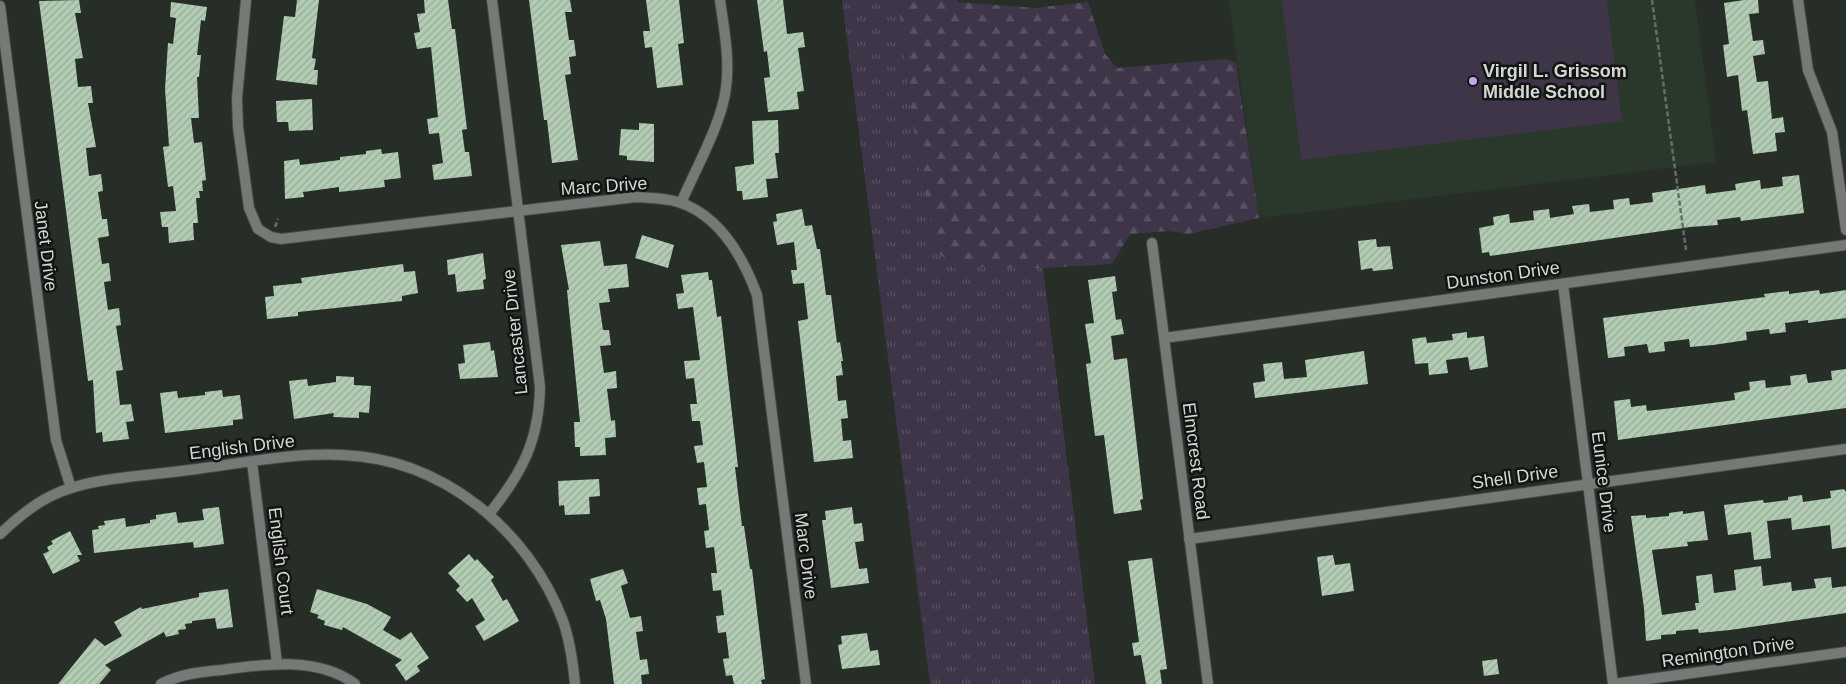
<svg xmlns="http://www.w3.org/2000/svg" width="1846" height="684" font-family="Helvetica,sans-serif">
	<style>
		.built { fill: #2a372b }
		.grass { fill: url(#grass-tufts) }
		.forest { fill: url(#forest-firs) }
		.park { fill: #3e3648 }
		.building { fill: url(#building-hatch) }
		.lines { fill: none; stroke-linecap: round; stroke-linejoin: round }
		.minor-casing { stroke: #424943; stroke-width: 12 }
		.path { stroke: #666d67; stroke-width: 2.5; stroke-dasharray: 5 2.5; stroke-linecap: butt }
		.minor { stroke: #767a76; stroke-width: 10 }
		.poi-dot { fill: #c6a6f0; stroke: #121512; stroke-width: 2 }
		.labels { text-anchor: middle; dominant-baseline: central; stroke-width: 5; stroke-linejoin: round; paint-order: stroke }
		.poi-label { font-size: 18px; font-weight: bold; fill: #d3d8d3; stroke: #121512; text-anchor: start }
		.street-label { font-size: 18px; fill: #d3d8d3; stroke: #121512 }
	</style>
	<defs>
		<pattern id="grass-tufts" width="24" height="20" patternUnits="userSpaceOnUse" patternTransform="scale(1.25)"><rect width="24" height="20" fill="#3e3648"/><path d="M3 7l-1-3M5 7V3M7 7l1-3M15 17l-1-3M17 17v-4M19 17l1-3" fill="none" stroke="#595262"/></pattern>
		<pattern id="forest-firs" width="22" height="20" patternUnits="userSpaceOnUse" patternTransform="scale(1.25)"><rect width="22" height="20" fill="#3e3648"/><path d="M5 1l3.5 6h-7zM16 11l3.5 6h-7z" fill="#595262"/></pattern>
		<pattern id="building-hatch" width="6" height="6" patternUnits="userSpaceOnUse" patternTransform="scale(1.25)"><rect width="6" height="6" fill="#b2cdb3"/><path d="M-1 1l2-2M0 6l6-6M5 7l2-2" fill="none" stroke="#95aa96"/></pattern>
	</defs>
	<rect width="100%" height="100%" fill="#262e27"/>
	<path class="built" d="M1229 0H1695L1716 162 1259 218Z"/>
	<path class="grass" d="M842 0H898L912 121 936 251 1026 269 1043 268 1095 684H930Z"/>
	<path class="forest" d="M898 0H957L958 2 1035 8 1088 2 1105 54 1117 68 1227 59 1236 63 1259 218 1188 234 1169 231 1130 234 1112 264 1026 269 953 265 936 251 912 121Z"/>
	<path class="park" d="M1282 0H1607L1622 121 1301 160Z"/>
	<path class="building" d="M79 0 81 13H75L83 58 75 59 78 87 91 86 93 103H88L96 147 86 148 89 176 101 174 103 191 98 192 102 219H107L109 236 98 238 102 264 109 263 111 281 104 282 108 310 119 308 121 325 116 326 123 370 116 371 120 405 131 404 134 421 126 422 129 439 103 442 102 432 96 433 93 380 88 381 39 1Z
		M297 0H319L312 58 316 59 314 70H318L317 85 276 80 284 16 295 17Z
		M424 0H448L452 29H455L467 129 462 130 465 152H469L472 176 434 180 432 165 443 163 439 133 429 134 427 119 438 117 431 47 417 49 414 33 420 32 417 14 425 13Z
		M529 0H570L572 12H565L569 40H574L576 56 569 57 571 74 565 75 578 160 552 163 547 120H544Z
		M646 0H679L684 43 678 44 683 85 657 88 652 47 645 48 643 31H650Z
		M757 0H783L787 34 803 32 805 47 798 48 804 91 797 92 799 109 768 112 764 78 770 77 767 51 764 52Z
		M1744 0H1758L1759 13 1749 14 1753 41 1763 40 1765 54 1753 56 1757 82 1768 81 1772 119 1783 117 1785 132 1775 133 1777 151 1753 154 1747 110 1742 111 1738 75 1727 77 1723 45 1729 44 1724 3Z
		M171 2 207 7 205 21 201 20 197 55H201L199 77H197L199 118H191L194 143 202 142 206 180 202 181 203 191H199L200 198H196L198 223H193L194 240 169 243 168 227H162L160 212 176 211 173 186 168 187 163 147 169 146 165 89 168 43 173 44 176 18 170 17Z
		M312 99 313 130 289 131 288 122H277L276 101Z
		M778 120 779 153H775L778 178 766 179 768 197 743 200 742 191H737L735 167 754 164 752 121Z
		M639 123 654 124V162L627 160V156L619 155 621 129 639 130Z
		M381 149 382 154 398 152 401 178 384 180 385 187 339 192V187L303 192 304 197 285 199 284 161 299 159 300 165 340 160V157L366 154V151Z
		M1799 175 1804 213 1741 221 1740 217 1717 220 1718 225 1690 227 1490 256 1489 252 1482 253 1479 228 1494 225 1493 217 1509 214 1510 223 1534 220 1533 211 1549 209 1550 218 1574 214 1572 206 1589 204 1590 212 1614 209 1613 200 1629 198 1630 205 1653 202 1652 193 1705 185 1706 194 1736 190 1735 184 1760 180 1761 189 1783 186 1782 177Z
		M802 209 805 226 812 225 817 249H820L826 295H831L837 343 840 342 843 361H841L843 375 836 376 838 401 846 400 848 418 841 419 843 441 851 440 853 458 814 462 798 321 808 319 804 283 793 284 791 270H797L794 242 777 245 773 222 777 221 776 214Z
		M642 235 674 245 668 268 635 258Z
		M1376 239 1377 247 1390 246 1393 269 1373 271 1372 268 1361 270 1358 241Z
		M600 241 604 266 627 264 629 287 608 289 610 302 599 303 603 330H609L611 345 600 346 604 373 616 371 617 388 607 389 611 421 615 420 616 437 605 438 606 455 580 456V447H575L574 422H580L567 290H569L561 245Z
		M483 253 486 279 483 280 484 289 457 292 455 274 448 275 447 260Z
		M403 264 404 272 415 271 418 293 402 296V301L298 312V316L267 319 265 297 274 296 273 286 302 283 301 278Z
		M708 272 709 280H712L717 317 721 316 738 467H735L742 526H744L750 569H752L765 679 761 680 762 684H734L732 675 726 676 723 659 729 658 726 632 718 633 716 616 724 615 721 590 713 591 711 573H717L714 547 706 548 704 531 709 530 706 504 699 505 697 488 707 487 704 462 697 463 694 446 703 445 700 421H692L690 404H697L694 378 686 379 684 361 700 360 693 307 678 309 676 294 684 293 681 275Z
		M1115 276 1117 291 1112 292 1116 320 1121 319 1124 334 1111 336 1114 360 1127 358 1143 499 1140 500 1142 510 1114 514 1104 435 1095 436 1086 364 1091 363 1085 324 1094 323 1088 280Z
		M1819 290 1820 294 1846 290V318L1808 323V320L1785 323 1786 332 1770 334 1769 329 1746 332 1747 340 1713 345 1690 347 1689 339 1664 342 1665 351 1649 353 1647 344 1624 347 1625 356 1608 358 1603 318 1765 297 1764 294 1789 291V294Z
		M1467 332V338L1484 336 1488 367 1470 370 1468 357 1446 360 1448 373 1429 375 1428 363 1415 364 1412 339 1426 337 1427 343 1453 340 1452 334Z
		M490 342 491 351 494 350 498 377 460 379 458 364 465 363 463 345Z
		M1364 351 1368 384 1255 398 1253 383 1265 381 1263 364 1282 362 1284 379 1307 377 1305 360Z
		M1846 369V408L1618 440 1614 401 1630 399 1631 407 1646 405 1647 411 1697 405 1735 400 1734 393 1750 390 1749 382 1765 380 1766 388 1791 385 1790 376 1806 374 1808 383 1832 380 1831 371Z
		M336 376 354 377V385L371 386 369 413 359 412V418L333 417 334 413 294 419 289 381 307 379 308 386 336 382Z
		M222 390 223 397 240 395 243 419 233 420V425L165 433 160 393 177 391 178 398 205 395V392Z
		M599 479 600 496 589 497 590 514 565 515 564 505 559 506 558 481Z
		M1844 489 1846 492V547L1832 549 1830 525 1792 530 1791 518 1767 521 1771 558 1754 560 1751 532 1728 535 1724 505 1763 500 1764 503 1788 500V497L1802 495 1803 502 1831 498 1830 491Z
		M219 507 224 544 194 548 193 542 94 553 92 530 99 529 98 526 105 525 104 521 125 518 126 527 150 523V520L156 519V515L176 512 178 523 204 520 202 509Z
		M852 507 854 524 862 523 864 541 855 542 859 569 867 568 869 583 831 588 822 520H826L825 511Z
		M1683 511V514L1704 511 1708 540 1687 542 1688 546 1652 550 1662 615 1696 610 1695 603H1699L1696 576 1712 574 1714 593 1736 590 1734 570 1761 566 1763 586 1791 582 1792 591 1816 588 1814 579 1831 577 1832 588 1846 586V613L1730 630 1699 633 1698 629 1676 631V634L1661 635V639L1646 641 1644 608 1631 516 1646 515V518L1669 516V513Z
		M70 531 82 555H77L80 561 53 574 43 554 49 551 47 547 53 544 51 541Z
		M469 554 475 561 477 559 494 577 491 580 503 601 507 599 519 621 484 641 475 626 485 620 472 598 467 602 456 590 460 586 448 573Z
		M1333 555 1335 565 1350 563 1354 591 1322 596 1317 557Z
		M1152 558 1167 669 1160 670 1162 684H1146L1141 655 1134 656 1132 643 1139 642 1128 561Z
		M623 569 628 583 621 586 630 618 641 616 643 631 636 632 640 660 647 659 649 674 641 675 642 684H614L606 619 600 600 596 601 590 579Z
		M228 589 233 627 217 629 215 618 192 621V623L185 624 186 629 178 630 179 634 166 637 164 632 105 665 111 670 99 684H58L95 638 105 646 122 636 114 622 141 607 142 609 199 597V593Z
		M317 589 367 604 391 617 383 630 400 640 411 632 429 658 417 666 420 671 406 681 395 665 402 660 343 627 342 630 324 625 325 621 317 618 319 615 310 612Z
		M867 633 870 651 878 650 880 665 842 669 838 645 842 644 841 636Z
		M1497 659 1499 674 1484 676 1482 661Z"/>
	<g class="lines">
		<g class="minor-casing">
			<path id="minor" d="M246 0 237 98 238 127 249 208 258 229 271 237 281 239 636 197C650 198 665 198 678 202 720 215 743 257 757 295L806 684
				M1798 0 1808 70 1832 132 1846 230
				M0 6 56 440 71 488
				M681 203C695 170 722 123 726 88 730 59 724 29 720 0
				M1152 243 1208 684
				M1563 284 1613 684
				M1164 338 1846 245
				M252 462 277 663
				M489 514C522 473 539 441 540 387L492 0
				M0 534C16 519 32 505 51 496 88 477 147 476 189 470 239 464 292 452 343 455 442 459 528 529 563 621 570 641 573 663 575 684
				M1189 539 1846 449
				M161 684C180 674 200 672 221 670 264 664 317 656 355 684
				M1613 684 1846 652"/>
		</g>
		<path class="path" d="M1652 0 1686 250
			M275 227 278 219"/>
		<use href="#minor" class="minor"/>
	</g>
	<circle class="poi-dot" cx="1473" cy="81" r="5"/>
	<g class="labels">
		<g class="poi-label">
			<text x="1483" y="71">Virgil L. Grissom<tspan x="1483" dy="21">Middle School</tspan></text>
		</g>
		<g class="street-label">
			<text transform="translate(604 186) rotate(-4)">Marc Drive</text>
			<text transform="translate(46 246) rotate(83)">Janet Drive</text>
			<text transform="translate(1503 275) rotate(-8)">Dunston Drive</text>
			<text transform="translate(515 332) rotate(-96)">Lancaster Drive</text>
			<text transform="translate(242 447) rotate(-7)">English Drive</text>
			<text transform="translate(1196 461) rotate(83)">Elmcrest Road</text>
			<text transform="translate(1515 477) rotate(-8)">Shell Drive</text>
			<text transform="translate(1604 482) rotate(83)">Eunice Drive</text>
			<text transform="translate(806 556) rotate(83)">Marc Drive</text>
			<text transform="translate(281 561) rotate(83)">English Court</text>
			<text transform="translate(1728 652) rotate(-8)">Remington Drive</text>
		</g>
	</g>
</svg>
